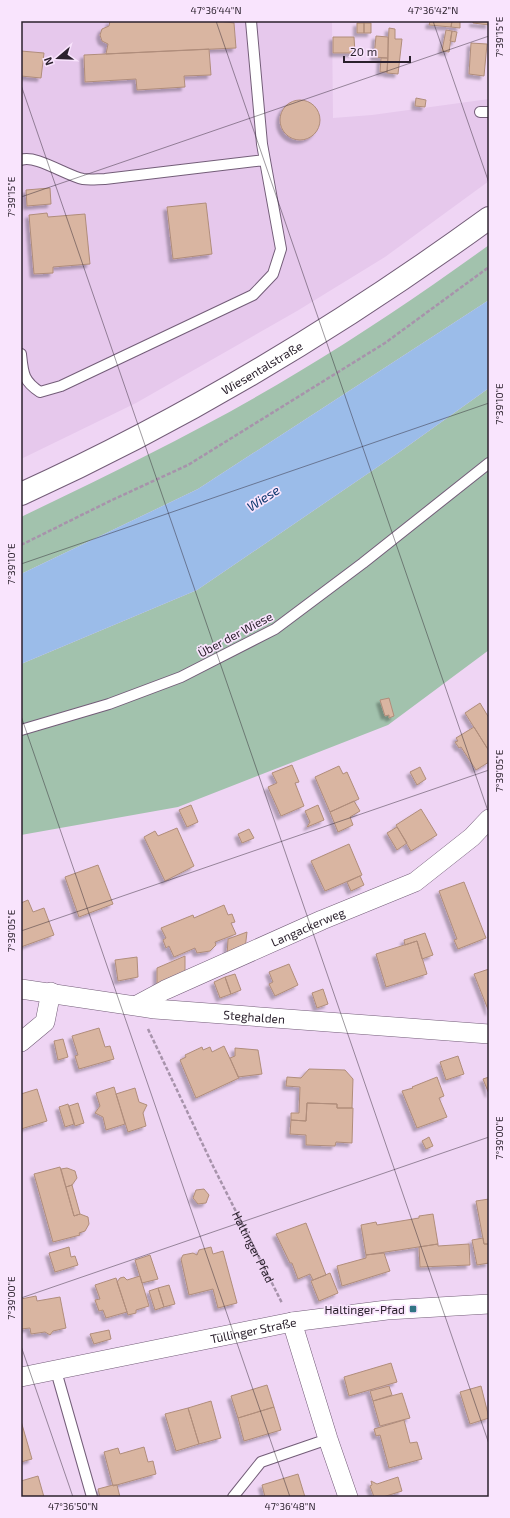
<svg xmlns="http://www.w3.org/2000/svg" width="510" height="1518" font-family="'Exo 2',sans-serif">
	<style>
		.built { fill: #e6c8ec }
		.green { fill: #a2c2ad }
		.water { fill: #9bbce9 }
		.building { fill: #d9b5a1; stroke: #b08d7b; filter: url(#shadow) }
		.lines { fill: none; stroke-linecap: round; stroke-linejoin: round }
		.lane-casing { stroke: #735d78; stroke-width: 12 }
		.street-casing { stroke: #735d78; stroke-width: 20 }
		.primary-casing { stroke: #735d78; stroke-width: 24 }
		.path { stroke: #a793ab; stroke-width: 2.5; stroke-dasharray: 4 2; stroke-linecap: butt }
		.lane { stroke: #fff; stroke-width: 10 }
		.street { stroke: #fff; stroke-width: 19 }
		.primary { stroke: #fff; stroke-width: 22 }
		.ticks { fill: none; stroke: #2b212d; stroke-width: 1; stroke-opacity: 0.45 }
		.poi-dot { fill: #307484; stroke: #f9e4fd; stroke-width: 1.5 }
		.labels { text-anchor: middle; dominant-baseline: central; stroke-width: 3.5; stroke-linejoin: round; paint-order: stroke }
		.street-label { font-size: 12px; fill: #2b212d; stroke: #f9e4fd }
		.poi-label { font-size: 12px; fill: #2b212d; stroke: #f9e4fd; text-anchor: end }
		.water-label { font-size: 13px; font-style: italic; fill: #113a71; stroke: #f9e4fd }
		.neatline { fill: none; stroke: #2b212d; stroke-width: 1.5 }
		.ticks-label { font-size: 10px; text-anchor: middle; fill: #2b212d }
	</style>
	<defs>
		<filter id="shadow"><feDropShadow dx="-3.5" dy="3.5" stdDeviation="1" flood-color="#0004"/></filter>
	</defs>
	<rect width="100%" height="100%" fill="#efd5f4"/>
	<path class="built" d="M21 21H332L333 118 372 115 489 99V181L385 257 297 311 136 403 21 459Z"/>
	<path class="green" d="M489 245V300L198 489 21 574V517C116 471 210 426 300 371 365 332 428 289 489 245Z
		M489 388V650L388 725 178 807 21 835V664L197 590 398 453Z"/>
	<path class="water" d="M489 300V388L398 453 197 590 21 664V574L198 489Z"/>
	<path class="building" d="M110 21H219L234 23 236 48 106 54 108 44 102 41 100 35 102 29 109 26Z
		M430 21H452L451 27 429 25Z
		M452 21H460V28L451 27Z
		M473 21H489V25L473 23Z
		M357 23H364V33H357Z
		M364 23H371V33H364Z
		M389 28 395 29V39H402L398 74 387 73Z
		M446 30 452 31 449 52 442 51Z
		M452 31 457 32 455 42 450 41Z
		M376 36 388 37V58L374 57Z
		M333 37H354L355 53H333Z
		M471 43 487 44 484 76 469 74Z
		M209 49 211 75 184 76 185 87 137 90 136 79 85 82 84 55Z
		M21 51 44 53 41 78 21 76Z
		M381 58H388L387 72H380Z
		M416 98 426 100 425 107 415 106Z
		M280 120a20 20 0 1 1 40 0a20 20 0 1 1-40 0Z
		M50 188 51 204 27 206 26 190Z
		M206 203 212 254 173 259 167 207Z
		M47 213 48 217 85 214 90 264 53 267V273L34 274 29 215Z
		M389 698 394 716 389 718V715L385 716 380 700Z
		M480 703 489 718V751L465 713Z
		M474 727 489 751V762L476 770 461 747 459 748 455 742 458 741 456 738Z
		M292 765 299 782 295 783 304 806 281 816 268 787 277 783 272 773Z
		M339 766 343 774 347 772 359 799 330 812 315 777Z
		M420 767 426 779 417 785 410 772Z
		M354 801 360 811 350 817 353 825 338 832 330 812Z
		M191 805 198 822 187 827 179 810Z
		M318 805 324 820 307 827 310 822 305 811Z
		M421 809 437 835 411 851 396 825Z
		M397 827 407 843 397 850 387 833Z
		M177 828 194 866 165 881 144 837 155 831 158 836Z
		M249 829 254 838 242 843 238 834Z
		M349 844 362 875 325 891 311 861Z
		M98 865 113 904 79 917 65 877Z
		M360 876 364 885 351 891 347 882Z
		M464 882 486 938 458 949 454 940 457 939 439 891Z
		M28 900 33 912 44 908 54 935 21 947V903Z
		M224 905 228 915 232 914 235 922 231 923 236 934 215 942 216 945 210 951 197 953 195 948 174 957 169 946 166 948 163 940 166 938 161 928 193 915 194 918Z
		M247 932 245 949 227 956 228 939Z
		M425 933 433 955 422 959 417 941 405 945 404 940Z
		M417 941 427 974 386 987 376 954Z
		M185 956V973L157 984V968Z
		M137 957 138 977 118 981 115 960Z
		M289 964 298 985 275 996 269 984 273 982 269 972Z
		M489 969V1012L474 974Z
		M235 974 241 990 231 994 225 977Z
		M225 977 231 994 220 998 214 982Z
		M323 989 328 1004 317 1008 312 993Z
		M99 1028 105 1047 110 1046 114 1059 79 1069 75 1056 78 1055 72 1036Z
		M63 1039 68 1057 58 1060 54 1041Z
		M224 1046 239 1078 196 1098 180 1060 186 1057 185 1055 202 1047 203 1050 210 1047 212 1052Z
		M235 1048 258 1050 262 1074 238 1077 230 1058 235 1056Z
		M458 1056 464 1074 446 1080 440 1062Z
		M309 1069 345 1070 353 1079 352 1108H337V1104L307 1103 306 1121 291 1120V1113H299L300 1087 286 1086 287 1077 301 1078Z
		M437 1077 444 1096 439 1098 447 1117 417 1128 402 1091 413 1088 412 1087Z
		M489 1077V1094L483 1079Z
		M114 1087 125 1124 106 1130 103 1117 95 1113 100 1106 96 1093Z
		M135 1088 139 1102 147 1105 143 1113 146 1126 128 1132 116 1094Z
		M37 1089 47 1121 21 1129V1094Z
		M78 1103 84 1123 75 1126 69 1106Z
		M307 1103 337 1104V1108H353L352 1143 336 1142 335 1146 306 1145V1135L290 1134 291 1120 306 1121Z
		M68 1104 74 1124 65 1127 59 1107Z
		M429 1137 433 1146 426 1149 422 1141Z
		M60 1167 74 1216 80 1214 88 1217 89 1224 85 1231 79 1233 80 1235 53 1242 34 1174Z
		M67 1168 75 1171 77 1178 72 1185 66 1187 61 1169Z
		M72 1185 80 1214 74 1216 66 1187Z
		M204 1189 209 1195 206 1203 198 1204 193 1198 196 1190Z
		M489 1199V1244H484L476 1201Z
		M433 1214 438 1244 366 1255 361 1225 376 1222 377 1225 419 1218V1216Z
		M306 1223 326 1275 313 1280 310 1274 298 1279 292 1263H290L276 1234Z
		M483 1238 484 1244H489V1263L477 1265 472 1240Z
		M438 1244V1246L469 1244 470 1265 420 1267 419 1247Z
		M69 1247 71 1257 75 1256 78 1265 55 1272 49 1253Z
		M211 1247 213 1254 223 1251 237 1303 218 1308 213 1289 189 1295 181 1259 183 1255 193 1253 197 1255 199 1250Z
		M384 1253 390 1271 342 1286 337 1266 366 1258V1255Z
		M150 1255 158 1279 142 1283 135 1260Z
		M330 1273 338 1293 319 1301 311 1281Z
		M140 1276 149 1306 136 1310V1313L128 1315 117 1282 120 1278 124 1277 127 1280Z
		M116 1278 127 1312 106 1318 103 1310 99 1311 95 1300 100 1299 95 1285Z
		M169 1285 175 1304 164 1307 158 1288Z
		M158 1288 164 1307 155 1310 149 1291Z
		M36 1296 37 1301 60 1297 66 1328 53 1331 50 1335 45 1332 31 1334 30 1328 21 1329V1299Z
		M109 1330 111 1339 94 1344 90 1334Z
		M391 1363 397 1382 349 1396 344 1377Z
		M267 1385 274 1407 238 1418 231 1396Z
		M389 1386 392 1395 373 1401 370 1391Z
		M481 1386 489 1418 470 1424 460 1392Z
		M402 1393 410 1418 380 1426 373 1401Z
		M211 1401 221 1438 199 1444 188 1408Z
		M274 1407 281 1430 244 1441 238 1418Z
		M188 1408 199 1444 176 1451 165 1414Z
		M404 1420 410 1443 417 1442 422 1459 389 1468 380 1435 376 1436 374 1429Z
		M21 1421 32 1459 21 1462Z
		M144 1447 148 1462 153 1461 156 1474 113 1486 104 1452 118 1448 120 1454Z
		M298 1474 305 1497H265L262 1485Z
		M38 1476 44 1497H21V1481Z
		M398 1477 402 1491 383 1497H374L370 1486 372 1485 371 1481 377 1484Z
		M113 1485H117L120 1497H100L98 1489Z"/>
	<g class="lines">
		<g class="lane-casing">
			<path id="lane" d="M480 112H489
				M21 160C35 154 67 176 83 179 90 180 98 179 105 179L265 160
				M21 354C23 373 23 381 40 392L61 386 253 295 273 274 281 249 262 144 251 21
				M21 730 109 704 181 677 275 629 363 563 489 463
				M56 1371 92 1497
				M233 1497 261 1462 328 1439"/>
		</g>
		<g class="street-casing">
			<g id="street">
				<path id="s2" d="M21 989 155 1009 489 1034"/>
				<path id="s3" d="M137 1005 165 990 322 920 415 882 472 837 489 819"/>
				<path d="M21 1042 45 1022 51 992"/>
				<path d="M292 1322 328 1439 348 1497"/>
				<path id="s4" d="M21 1377 292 1322 387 1310 489 1304"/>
			</g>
		</g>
		<g class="primary-casing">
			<g id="primary">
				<path id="s5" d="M21 494C186 419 343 324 489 218"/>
			</g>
		</g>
		<g class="path">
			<path d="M21 545 112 500 188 465 385 343 489 267"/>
			<path id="s1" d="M148 1029 213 1166 282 1303"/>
		</g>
		<use href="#lane" class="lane"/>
		<use href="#street" class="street"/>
		<use href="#primary" class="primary"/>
	</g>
	<path class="ticks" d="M216 21 489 814M433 21 489 183M21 85 489 1444M21 197 489 36M21 564 489 403M21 716 290 1497M21 931 489 770M21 1298 489 1137M21 1346 73 1497"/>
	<rect class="poi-dot" x="409" y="1305" width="8" height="8" rx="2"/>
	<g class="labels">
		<g class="street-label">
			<text stroke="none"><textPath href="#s5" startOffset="272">Wiesentalstraße</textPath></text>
			<text transform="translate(235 634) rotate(-28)">Über der Wiese</text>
			<text stroke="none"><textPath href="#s3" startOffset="188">Langackerweg</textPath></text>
			<text stroke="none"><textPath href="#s2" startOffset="235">Steghalden</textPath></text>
			<text stroke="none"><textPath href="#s1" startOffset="242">Haltinger Pfad</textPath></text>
			<text stroke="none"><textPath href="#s4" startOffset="237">Tüllinger Straße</textPath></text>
		</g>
		<g class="poi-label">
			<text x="405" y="1309">Haltinger-Pfad</text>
		</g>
		<g class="water-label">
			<text transform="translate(263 498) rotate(-33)">Wiese</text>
		</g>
	</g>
	<rect width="510" height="1518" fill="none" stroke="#f9e4fd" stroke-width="44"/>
	<g transform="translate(58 58) rotate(251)" stroke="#f9e4fd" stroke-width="3" paint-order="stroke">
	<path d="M0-3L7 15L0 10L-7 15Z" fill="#2b212d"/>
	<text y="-6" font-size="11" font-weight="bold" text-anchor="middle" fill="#2b212d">N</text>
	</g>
	<path d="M344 56v6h66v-6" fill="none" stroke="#2b212d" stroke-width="2"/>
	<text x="350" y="56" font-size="12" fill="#2b212d" stroke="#f9e4fd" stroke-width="3" paint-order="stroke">20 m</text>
	<rect x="22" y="22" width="466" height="1474" class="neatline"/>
	<g class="ticks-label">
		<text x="216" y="14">47°36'44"N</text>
		<text x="433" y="14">47°36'42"N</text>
		<text transform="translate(499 37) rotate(-90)" y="4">7°39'15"E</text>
		<text transform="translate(11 197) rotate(-90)" y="4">7°39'15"E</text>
		<text transform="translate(499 404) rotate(-90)" y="4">7°39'10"E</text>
		<text transform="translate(11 564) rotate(-90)" y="4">7°39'10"E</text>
		<text transform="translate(499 771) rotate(-90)" y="4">7°39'05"E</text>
		<text transform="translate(11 931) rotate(-90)" y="4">7°39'05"E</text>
		<text transform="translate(499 1138) rotate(-90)" y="4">7°39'00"E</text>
		<text transform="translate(11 1298) rotate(-90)" y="4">7°39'00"E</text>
		<text x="73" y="1510">47°36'50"N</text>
		<text x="290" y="1510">47°36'48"N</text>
	</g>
</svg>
